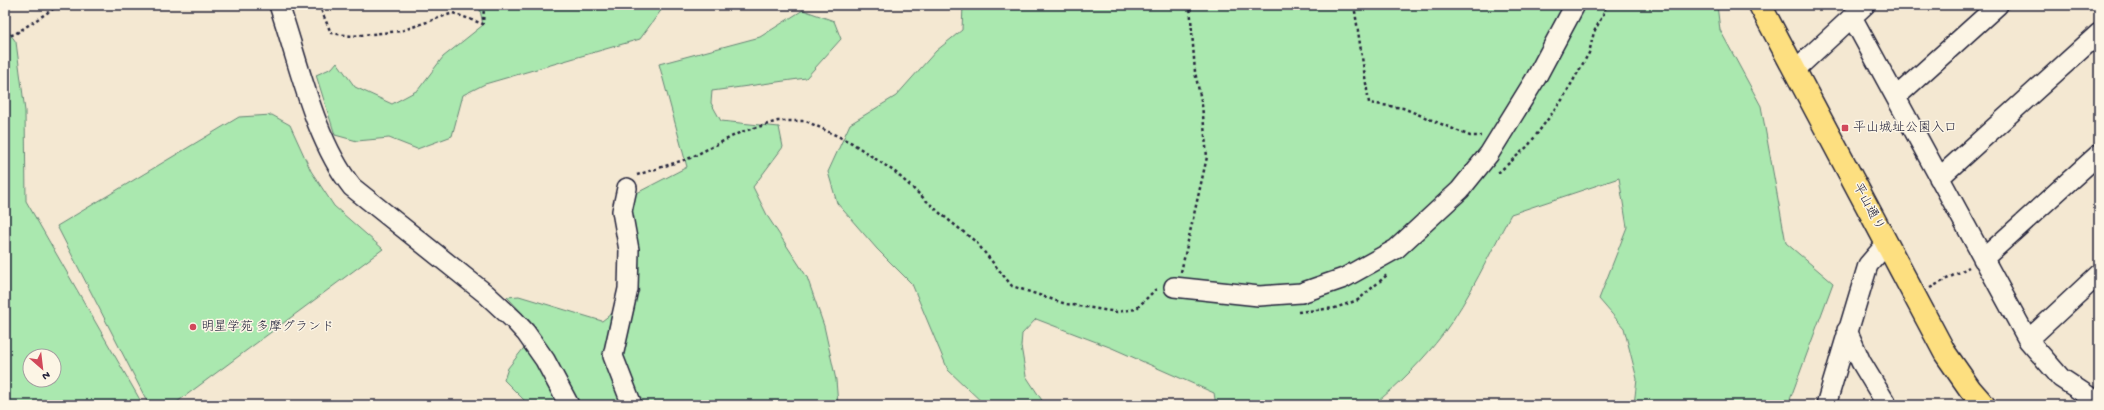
<svg xmlns="http://www.w3.org/2000/svg" width="2104" height="410" font-family="'Gochi Hand','Klee One',sans-serif">
	<style>
		.green { fill: #aae8af; stroke: #668575; fill-rule: evenodd }
		.lines { fill: none; stroke-linecap: round; stroke-linejoin: round }
		.minor-casing { stroke: #22223b; stroke-width: 22 }
		.major-casing { stroke: #22223b; stroke-width: 25 }
		.path { stroke: #22223b; stroke-width: 2.5; stroke-dasharray: 3 3; stroke-linecap: butt }
		.minor { stroke: #fcf5e5; stroke-width: 19 }
		.major { stroke: #fddf80; stroke-width: 22 }
		.poi-dot { fill: #d1495b; stroke: #fcf5e5; stroke-width: 1.5 }
		.labels { text-anchor: middle; dominant-baseline: central; stroke-width: 3; stroke-linejoin: round; paint-order: stroke }
		.poi-label { font-size: 13px; fill: #22223b; stroke: #fcf5e5; text-anchor: start }
		.street-label { font-size: 13px; fill: #22223b; stroke: #fcf5e5 }
	</style>
	<rect width="100%" height="100%" fill="#f4e8d2"/>
	<filter id="ink" filterUnits="userSpaceOnUse"><feTurbulence type="fractalNoise" baseFrequency=".025" numOctaves="2"/><feDisplacementMap in="SourceGraphic" scale="8" xChannelSelector="R" yChannelSelector="G"/><feConvolveMatrix kernelMatrix="1 2 1 2 8 2 1 2 1" color-interpolation-filters="sRGB"/></filter>
	<g filter="url(#ink)">
		<path class="green" d="M479 5H665L640 39 485 84 463 95 452 136 417 149 389 138 357 141 335 135 316 75 332 68 337 62 355 87 392 104 418 90 443 57 483 25Z
			M963 5H1717L1720 30 1761 106 1786 243 1833 283 1788 405H1634L1637 379 1624 328 1599 299 1627 227 1619 178 1511 214C1489 254 1470 298 1443 334 1424 359 1398 386 1373 405H1216L1214 393 1112 348 1036 319 1022 334 1021 346 1026 376 1045 405H985L948 370 912 284 877 249 837 203 828 172 850 124 896 96 936 51 962 30Z
			M803 10 834 21 841 39 806 78 712 91 711 103 721 121 779 127 783 147 753 187 768 217 807 277 824 326 836 380 838 405H566L526 402 504 380 508 368 538 330 507 297 519 296 602 321 639 292 631 196 687 167 659 64 760 37Z
			M5 27 16 42 25 111 26 201 143 405H5ZM30 356H54V380H30Z
			M272 115 290 125 311 171 334 206 383 249 173 405H149L57 226 239 117Z"/>
		<g class="lines">
			<g class="minor-casing">
				<path id="minor" d="M279 5C299 63 314 139 352 187L486 294 514 320 526 333 545 360 569 405
					M1852 17 2028 340 2061 378 2099 403
					M1795 70 1865 5
					M1896 97 1998 5
					M1939 178 2099 33
					M627 188 622 211 629 250 628 289 613 356 632 405
					M1983 259 2099 154
					M1174 287 1259 296 1301 293 1344 278 1396 249 1460 190 1489 154 1536 78 1575 5
					M1847 330 1861 362 1887 405
					M2028 340 2099 274
					M1826 405 1868 265 1887 243"/>
			</g>
			<g class="major-casing">
				<path id="major" d="M1760 5 1945 353 1970 389 1984 405"/>
			</g>
			<path class="path" d="M319 5 331 33 352 36 401 31 453 13 483 24 484 5
				M1354 5 1369 103 1403 108 1470 136H1481
				M5 37 15 34 59 5
				M1498 173 1528 146 1562 100 1589 53 1594 32 1605 11V5
				M637 175 690 158 741 132 778 121H806L852 143 895 172 941 214 976 242 1012 286 1066 304 1117 312 1136 309 1155 290 1159 289
				M1181 272 1207 157 1202 105 1195 72 1190 5
				M1930 288 1969 267
				M1298 312 1335 308 1358 300 1387 275"/>
			<use href="#minor" class="minor"/>
			<use href="#major" class="major"/>
		</g>
	</g>
	<g class="poi-dot">
		<rect x="1841" y="124" width="8" height="8" rx="2"/>
		<circle cx="193" cy="327" r="4"/>
	</g>
	<g class="labels">
		<g class="poi-label">
			<text x="1853" y="128">平山城址公園入口</text>
			<text x="201" y="327">明星学苑 多摩グランド</text>
		</g>
		<g class="street-label">
			<text transform="translate(1868 207) rotate(62)">平山通り</text>
		</g>
	</g>
	<rect width="2104" height="410" fill="none" stroke="#fcf5e5" stroke-width="20"/>
	<rect x="10" y="10" width="2084" height="390" fill="none" stroke="#22223b" stroke-width="1.5" filter="url(#ink)"/>
	<g transform="translate(42 368) rotate(152)"><circle r="19" fill="#fcf5e5" stroke="#a5a1a1"/>
	<path d="M0-3L7 15L0 10L-7 15Z" fill="#d1495b"/>
	<text y="-6" font-size="11" font-weight="bold" text-anchor="middle" fill="#22223b">N</text>
	</g>
</svg>
